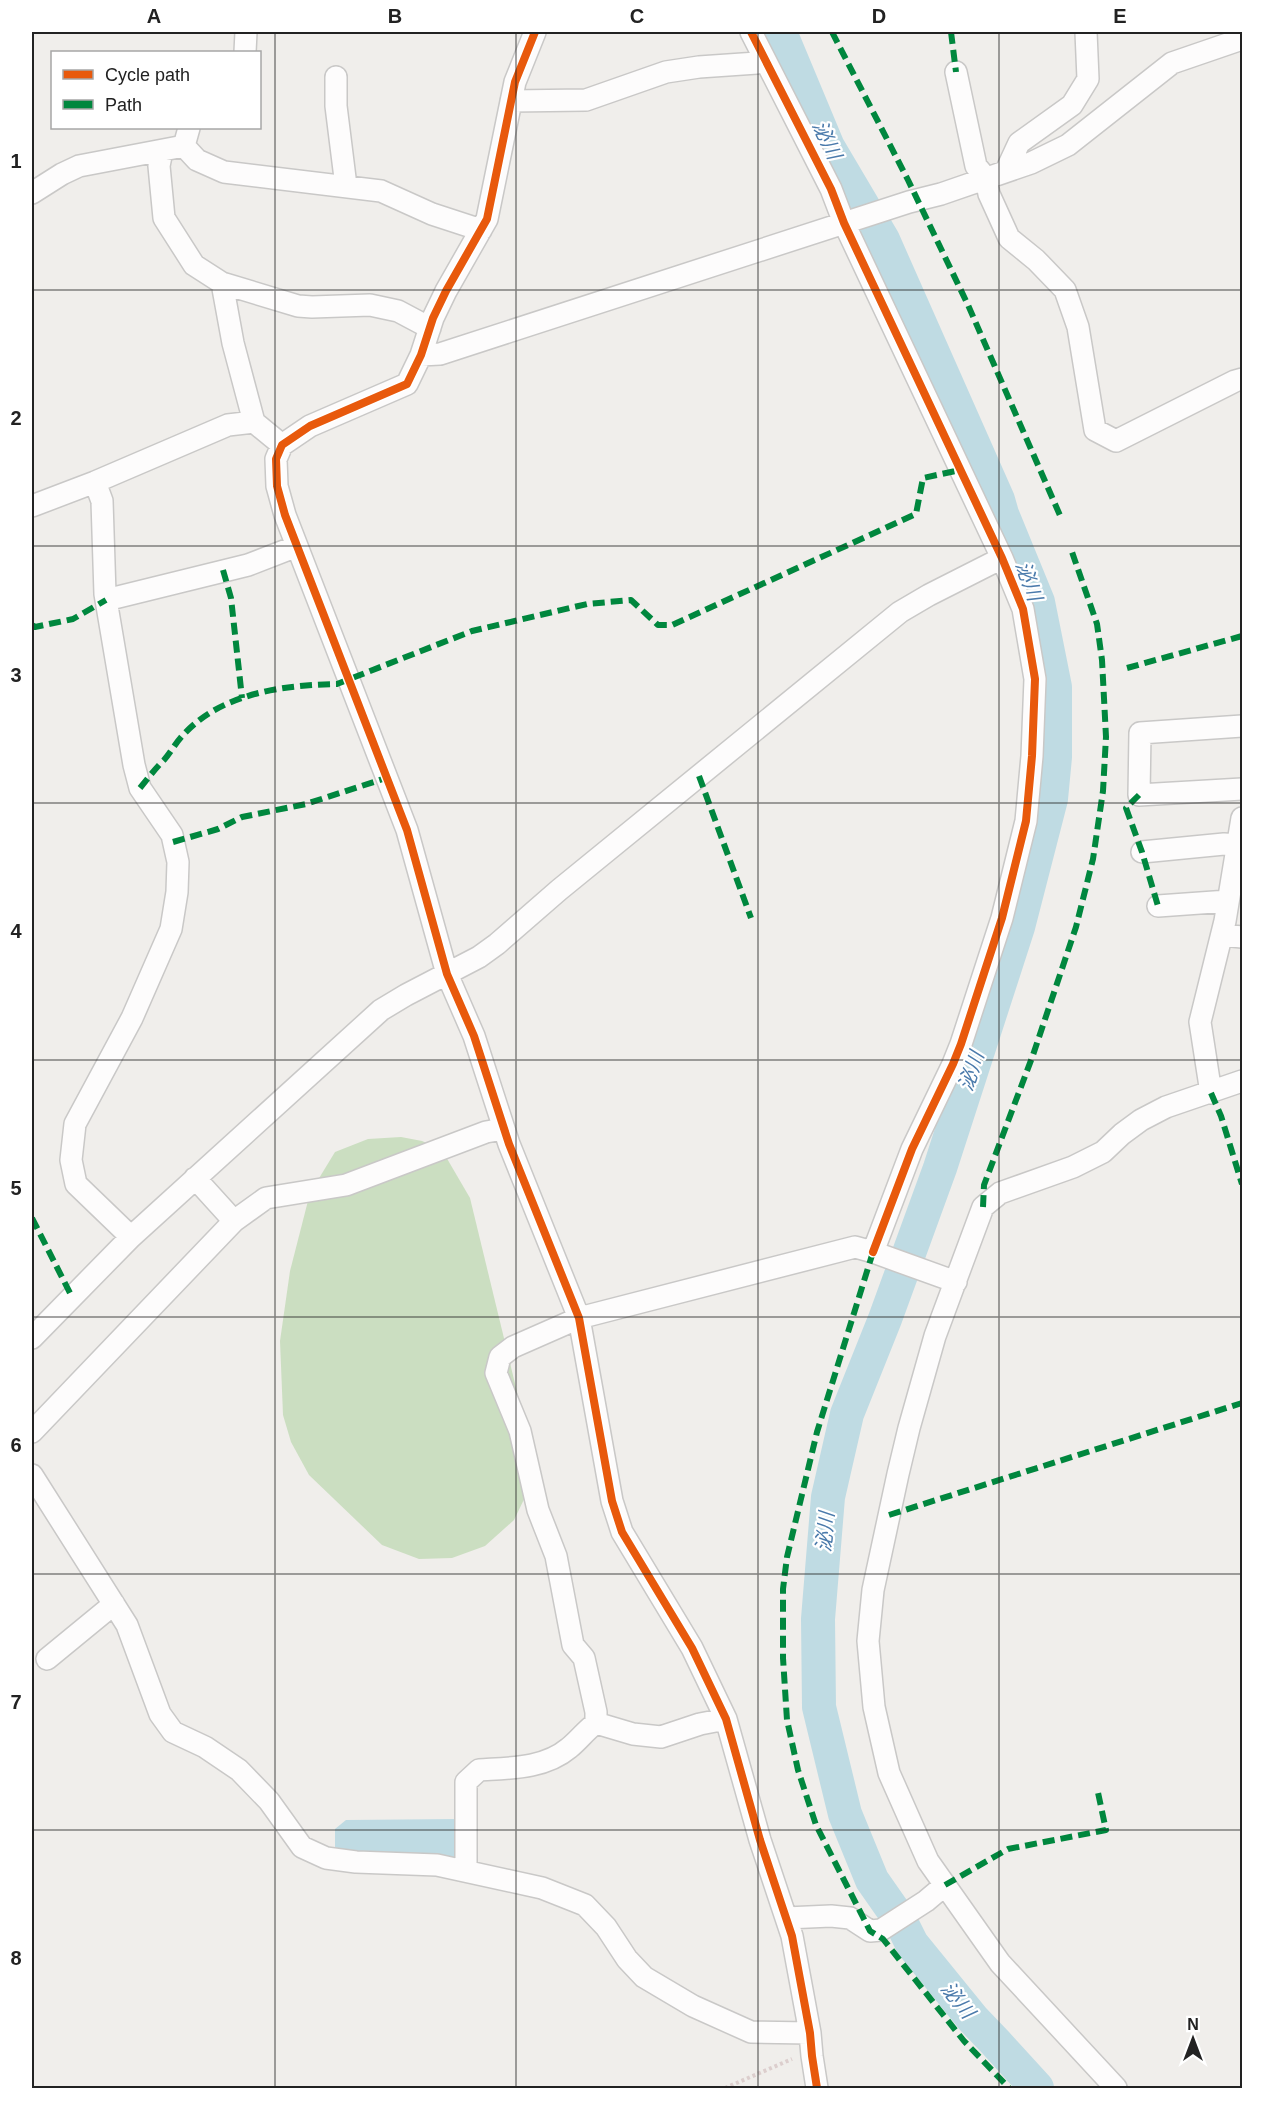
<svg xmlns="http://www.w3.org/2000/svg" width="1274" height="2120" font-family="Arial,'Noto Sans JP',sans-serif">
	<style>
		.forest { fill: #cbdec1 }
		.water { fill: #bfdbe3 }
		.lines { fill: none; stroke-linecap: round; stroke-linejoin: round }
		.river { stroke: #bfdbe3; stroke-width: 34 }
		.minor-casing { stroke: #c9c8c7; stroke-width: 24 }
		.path { stroke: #dccecd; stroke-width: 4; stroke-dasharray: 3 3; stroke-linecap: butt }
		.minor { stroke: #fdfcfc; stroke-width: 21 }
		.quiet { stroke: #00873e; stroke-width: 6; stroke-dasharray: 12 6; stroke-linecap: butt }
		.cycleway-casing { stroke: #fff; stroke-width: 11 }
		.cycleway { stroke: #e8590c; stroke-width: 8 }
		.grid { fill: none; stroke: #222; stroke-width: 1.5; stroke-opacity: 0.55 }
		.labels { text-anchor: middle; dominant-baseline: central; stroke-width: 4.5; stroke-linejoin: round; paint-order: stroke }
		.water-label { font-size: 20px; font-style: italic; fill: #4a7aab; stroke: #fff }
		.neatline { fill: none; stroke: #222; stroke-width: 2 }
		.grid-label { font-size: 20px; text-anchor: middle; font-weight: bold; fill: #222 }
	</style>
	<rect width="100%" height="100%" fill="#f0eeeb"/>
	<path class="forest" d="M401 1137 422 1141 442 1150 470 1198 526 1429 529 1489 514 1520 485 1546 452 1558 419 1559 382 1545 309 1475 291 1442 283 1415 280 1341 290 1271 310 1193 335 1152 368 1139Z"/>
	<path class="water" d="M459 1819 458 1847 453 1862 335 1854V1829L346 1820Z"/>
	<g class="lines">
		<path class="river" d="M780 32 828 147 883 240 998 500 1002 514 1038 602 1055 687V757L1051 799 1018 927 940 1168 885 1319 847 1414 828 1497 818 1619 819 1707 845 1814 872 1880 900 1920 912 1944 973 2019 996 2043 1037 2088"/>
		<g class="minor-casing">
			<path id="minor" d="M535 32 515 82 487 219 446 291 433 318 421 355 407 384 310 426 282 445 276 459 277 486 285 515 407 830 447 974 474 1036 509 1144 579 1318 612 1501 622 1532 692 1648 726 1719 760 1840 792 1936 810 2033 812 2056 817 2088
				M751 32 831 189 844 223 1002 558 1023 609 1035 679 1032 756 1026 821 1002 918 961 1044 953 1064 912 1149 873 1252
				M245 52 246 32
				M956 72 976 166 986 178 989 194 1009 238 1036 260 1065 290 1078 327 1095 430 1116 441 1235 381 1242 379
				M336 77V106L346 186
				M511 101 586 100 666 72 699 67 757 63 765 60
				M184 146 197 160 224 172 381 191 432 214 481 230
				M162 151 159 166 164 218 194 265 222 283 233 343 254 422 282 445
				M1006 171 1019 143 1072 105 1088 79 1086 32
				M32 193 62 174 79 166 184 146 189 128
				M222 283 298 306 312 307 370 305 398 311 430 328
				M421 355 440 354 909 202 941 194 1031 163 1068 145 1172 63 1242 39
				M95 482 102 501 105 594 134 765 140 788 172 835 178 862 177 892 171 929 132 1018 75 1124 71 1160 76 1184 131 1237
				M32 506 95 482 228 425 254 422
				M106 600 248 565 297 546
				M1242 726 1140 733 1139 795 1242 789
				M1142 852 1224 844 1238 845
				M1158 906 1228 901
				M1222 935 1242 937
				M1211 1093 1200 1022 1225 921 1242 818
				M195 1178 234 1221
				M32 1338 131 1237 381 1010 406 995 479 957 497 944 559 890 900 612 929 595 1002 558
				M32 1432 234 1221 266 1198 346 1185 486 1132 503 1129
				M32 1475 127 1625 160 1714 173 1732 205 1747 239 1770 269 1801 302 1847 326 1858 356 1862 437 1865 542 1888 585 1905 606 1927 627 1959 644 1977 693 2006 751 2032 810 2033
				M47 1659 114 1604
				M596 1723V1712L584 1658 573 1645 556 1556 538 1510 520 1431 496 1373 500 1357 513 1347 579 1318 855 1247 873 1252 956 1282
				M596 1723 633 1734 661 1737 700 1724 726 1719
				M466 1871V1782L479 1770C509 1768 544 1769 569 1748 579 1740 586 1730 596 1723
				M786 1918 831 1916 850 1918 870 1931 881 1930 926 1901 945 1885
				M1116 2088 1000 1963 928 1861 889 1773 874 1707 868 1641 873 1590 898 1474 909 1428 935 1336 983 1207 1000 1193 1073 1167 1103 1152 1122 1134 1141 1120 1166 1107 1242 1081"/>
		</g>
		<path class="path" d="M725 2088 792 2059"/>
		<use href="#minor" class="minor"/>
		<path class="quiet" d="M832 32 908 180 968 305 1062 520
			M951 32 956 72
			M223 570 231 598 242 698
			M32 625 35 627 73 619 106 600
			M1127 668 1242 636
			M699 776 751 918
			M140 788C148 778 155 769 164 760 171 752 176 742 184 734 222 693 284 685 337 684L472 631 587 604 631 600 658 625H672L916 514 923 478 960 470
			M1139 795 1126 808 1142 852 1158 906
			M173 842 218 829 242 817 306 804 386 778
			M1211 1093 1221 1116 1242 1184
			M983 1207 984 1185 1033 1055 1076 927 1093 859 1103 791 1106 737 1102 660 1097 624 1072 552
			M32 1218 72 1297
			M873 1252 817 1432 787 1557 783 1589V1658L787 1720 798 1770 816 1825 870 1931 883 1939 964 2041 1009 2088
			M889 1515 1242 1403
			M945 1885 1008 1849 1106 1830 1097 1788"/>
		<g class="cycleway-casing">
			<path id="cycleway" d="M535 32 515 82 487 219 446 291 433 318 421 355 407 384 310 426 282 445 276 459 277 486 285 515 407 830 447 974 474 1036 509 1144 579 1318 612 1501 622 1532 692 1648 726 1719 760 1840 792 1936 810 2033 812 2056 817 2088
				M751 32 831 189 844 223 1002 558 1023 609 1035 679 1032 756 1026 821 1002 918 961 1044 953 1064 912 1149 873 1252"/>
		</g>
		<use href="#cycleway" class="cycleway"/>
	</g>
	<path class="grid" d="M275 32V2088M516 32V2088M758 32V2088M999 32V2088M32 290H1242M32 546H1242M32 803H1242M32 1060H1242M32 1317H1242M32 1574H1242M32 1830H1242"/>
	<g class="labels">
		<g class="water-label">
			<text transform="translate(827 140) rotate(64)">泌川</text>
			<text transform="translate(1029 581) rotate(70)">泌川</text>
			<text transform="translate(971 1071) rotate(-72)">泌川</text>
			<text transform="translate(825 1532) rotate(-85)">泌川</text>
			<text transform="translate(958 2000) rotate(51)">泌川</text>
		</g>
	</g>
	<rect width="1274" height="2120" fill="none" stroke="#ffffff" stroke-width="66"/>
	<rect x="51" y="51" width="210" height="78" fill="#ffffff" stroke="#a7a7a7" stroke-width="1.5"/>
	<rect x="63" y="70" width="30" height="9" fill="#e8590c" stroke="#a7a7a7" stroke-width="1.5"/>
	<text x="105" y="81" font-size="18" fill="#222222">Cycle path</text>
	<rect x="63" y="100" width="30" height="9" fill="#00873e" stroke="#a7a7a7" stroke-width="1.5"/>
	<text x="105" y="111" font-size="18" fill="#222222">Path</text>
	<g transform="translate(1193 2039)" stroke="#ffffff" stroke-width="4.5" paint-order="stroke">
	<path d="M0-4.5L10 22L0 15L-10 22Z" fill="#222222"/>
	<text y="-9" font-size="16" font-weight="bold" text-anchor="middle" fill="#222222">N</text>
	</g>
	<rect x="33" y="33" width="1208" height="2054" class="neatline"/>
	<g class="grid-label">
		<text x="154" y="23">A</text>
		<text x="395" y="23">B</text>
		<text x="637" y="23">C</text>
		<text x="879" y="23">D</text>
		<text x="1120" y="23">E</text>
		<text x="16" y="168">1</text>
		<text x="16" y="425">2</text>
		<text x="16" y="682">3</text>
		<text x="16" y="938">4</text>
		<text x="16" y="1195">5</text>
		<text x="16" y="1452">6</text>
		<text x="16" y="1709">7</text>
		<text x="16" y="1965">8</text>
	</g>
</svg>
